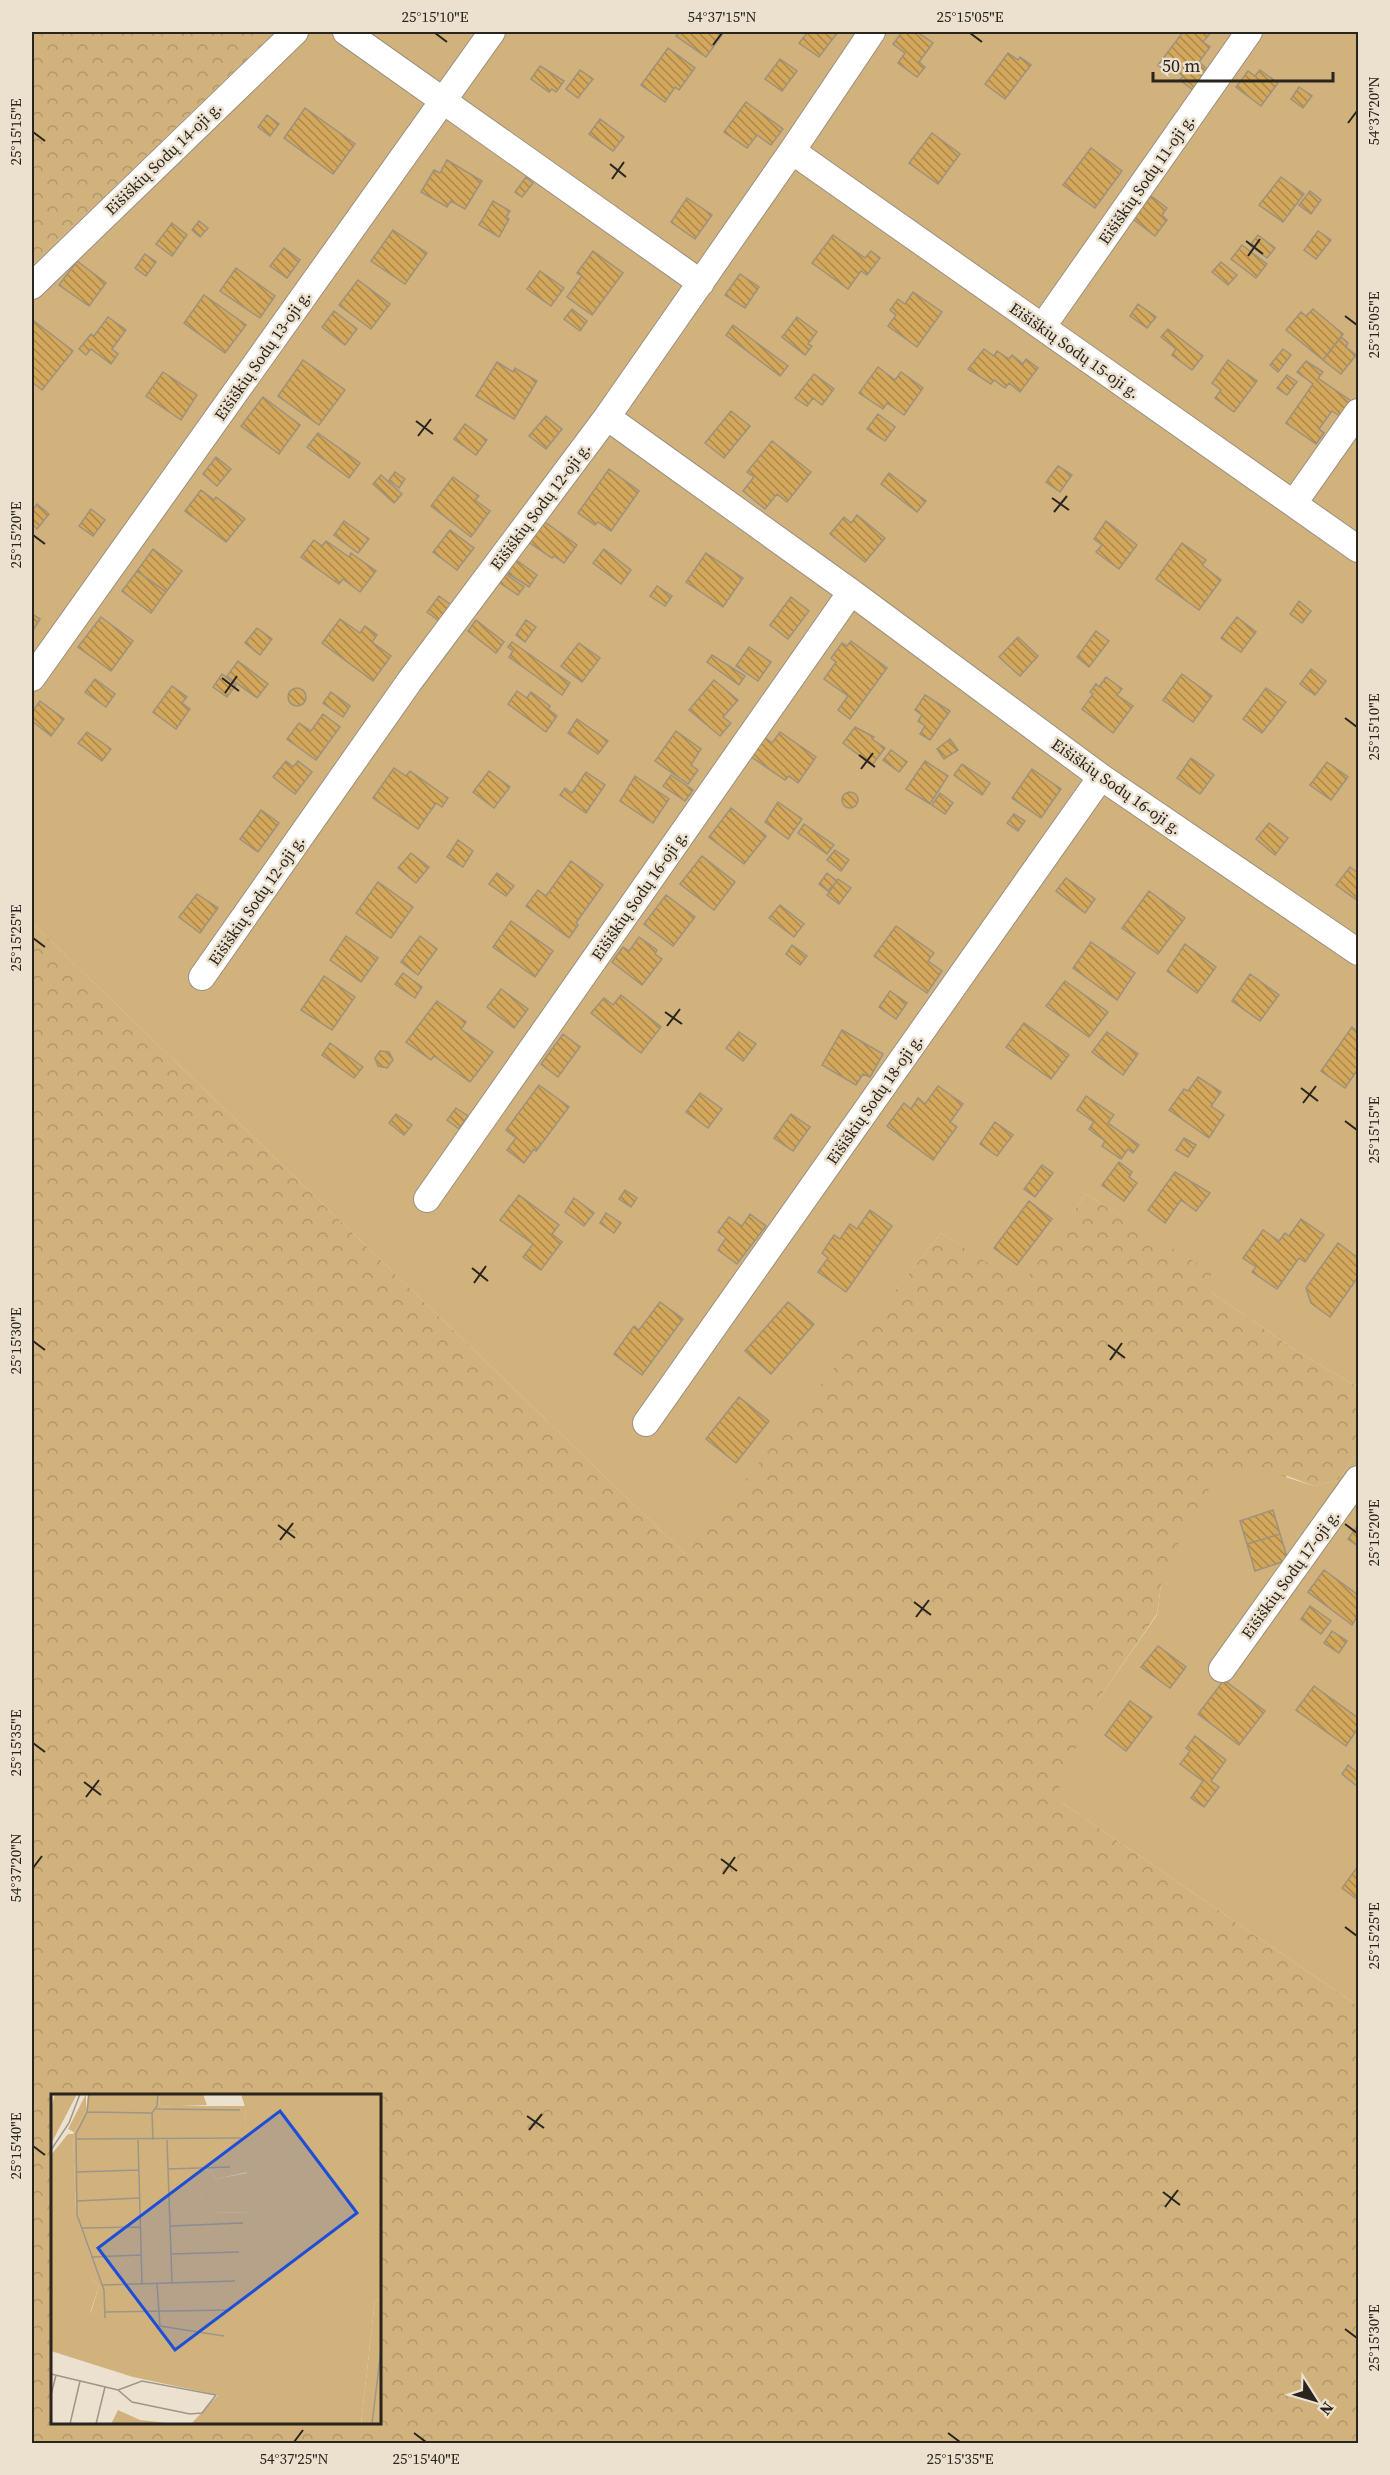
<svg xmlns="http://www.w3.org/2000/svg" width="1390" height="2475" font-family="'Source Serif 4',serif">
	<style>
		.forest { fill: url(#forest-crowns); fill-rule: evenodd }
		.green { fill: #d1b17c }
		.building { fill: url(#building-back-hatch); stroke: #9c9281; stroke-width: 1.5 }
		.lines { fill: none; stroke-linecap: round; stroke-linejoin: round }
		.minor-casing { stroke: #9a907f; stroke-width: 28 }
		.minor { stroke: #fff; stroke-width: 26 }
		.ticks { fill: none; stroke: #29251e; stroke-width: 2 }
		.labels { text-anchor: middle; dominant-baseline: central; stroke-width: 5; stroke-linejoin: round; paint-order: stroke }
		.street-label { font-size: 16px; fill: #29251e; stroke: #ece1cf }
		.inset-road { fill: none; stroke: #9e9688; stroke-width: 1.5 }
		.view { fill: #1d4ed8; fill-opacity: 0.15; stroke: #1d4ed8; stroke-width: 3 }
		.inset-edge { fill: none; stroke: #29251e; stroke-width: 3 }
		.neatline { fill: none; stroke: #29251e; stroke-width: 2 }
		.ticks-label { font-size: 15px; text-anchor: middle; fill: #29251e }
	</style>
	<defs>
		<pattern id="forest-crowns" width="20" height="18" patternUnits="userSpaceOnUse" patternTransform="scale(1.5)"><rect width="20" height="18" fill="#d1b17c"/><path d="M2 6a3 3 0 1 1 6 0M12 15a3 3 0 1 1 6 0" fill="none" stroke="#b3986b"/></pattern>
		<pattern id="building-back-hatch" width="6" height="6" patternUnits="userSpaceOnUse" patternTransform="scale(1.5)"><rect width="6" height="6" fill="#d3a85c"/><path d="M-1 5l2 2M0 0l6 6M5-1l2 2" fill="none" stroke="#ab894b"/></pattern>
	</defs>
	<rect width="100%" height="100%" fill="#ece1cf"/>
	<path class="forest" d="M32 32H275L32 266Z
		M32 923 685 1554 941 1233 1022 1284 1086 1194 1212 1272 1211 1292 1298 1352 1358 1387V1452L1338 1480 1314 1486 1287 1476 1161 1585 1157 1614 1100 1697 1061 1802 1358 2006V2443H32ZM52 2096H380V2422H52Z"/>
	<path class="green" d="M275 32H1358V1387L1298 1352 1211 1292V1272L1086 1194 1022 1285 941 1233 686 1555 32 923V266Z
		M1358 1452V2006L1061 1802 1059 1785 1100 1697 1157 1615 1161 1585 1181 1537 1218 1474 1248 1465 1314 1486 1338 1480Z"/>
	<path class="building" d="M679 32H724L706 57 676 36Z
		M808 32H838L819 57 799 43Z
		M902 32H917L933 43 919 62 925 67 917 77 898 63 905 53 893 44Z
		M1183 32H1211L1203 42 1210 47 1199 62 1208 70 1193 90 1180 80 1183 76 1173 68 1169 73 1158 65Z
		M668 48 695 68 679 90 675 87 665 102 641 85Z
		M1008 53 1018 60 1020 57 1031 65 1005 99 985 84Z
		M780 59 797 71 782 91 765 79Z
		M540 66 564 81 556 92 552 89 549 92 531 79Z
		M580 70 593 79 578 98 566 89Z
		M1260 70 1278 83 1261 106 1236 87 1248 71 1255 76Z
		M1299 87 1312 96 1303 108 1291 99Z
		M746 102 783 129 771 145 757 135 747 148 724 132Z
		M305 108 355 144 333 174 284 138Z
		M267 115 279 124 270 136 258 127Z
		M600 119 624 137 613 151 589 134Z
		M932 133 960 154 938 184 909 163Z
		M1091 148 1122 171 1095 208 1063 185Z
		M447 160 482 181 465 209 451 201 447 207 421 192 434 170 440 173Z
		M526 177 533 183 522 197 515 192Z
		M1281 177 1304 194 1283 222 1259 205Z
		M1310 191 1321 200 1311 214 1299 205Z
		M1151 196 1167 208 1162 215 1167 220 1155 236 1133 219Z
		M687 198 712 215 695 239 671 222Z
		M493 201 510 211 506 217 509 219 499 237 479 225Z
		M199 221 208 228 200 237 192 230Z
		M172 223 187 235 172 256 156 244Z
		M393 230 427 253 405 284 371 261Z
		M1318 231 1331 240 1316 259 1304 250Z
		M833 235 865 258 871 251 880 258 867 275 861 271 848 289 812 263Z
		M1258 235 1275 248 1267 258 1250 245Z
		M1242 245 1267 264 1256 278 1231 259Z
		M284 248 300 260 287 278 270 266Z
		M593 251 623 273 592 315 567 297 582 276 577 273Z
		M145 254 156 262 146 276 135 268Z
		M77 261 106 283 89 306 59 285Z
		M1221 262 1237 275 1228 285 1212 272Z
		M236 268 275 296 260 318 220 291Z
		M540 271 564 288 551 306 527 289Z
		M740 274 759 287 745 308 725 295Z
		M358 280 390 304 371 329 339 305Z
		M913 292 942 312 917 347 888 326 896 315 890 310 898 299 905 304Z
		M204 295 246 325 225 353 184 323Z
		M1138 304 1156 317 1147 328 1130 316Z
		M572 309 587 321 580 331 564 319Z
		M1313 309 1343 334 1323 360 1286 330 1301 312 1306 316Z
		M334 311 357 329 345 345 322 327Z
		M108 317 126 330 112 349 118 354 111 364 91 349 86 355 79 349 91 334 94 336Z
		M797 317 817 332 808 344 812 346 805 355 782 337Z
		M34 321 73 351 42 390 32 382V325Z
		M733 325 788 366 780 376 726 335Z
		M1168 329 1203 356 1192 370 1172 355 1176 349 1161 337Z
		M1341 337 1348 343 1346 347 1356 355 1341 374 1323 360Z
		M984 349 994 356 997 351 1009 359 1012 355 1023 364 1026 359 1038 368 1020 392 1009 383 1005 388 994 380 991 384 968 369Z
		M1283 349 1291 355 1278 372 1270 365Z
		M303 360 345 390 319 425 278 396Z
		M1228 360 1257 381 1234 412 1215 398 1221 390 1212 383Z
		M1306 361 1323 372 1318 378 1354 403 1344 419 1332 411 1319 429 1324 433 1316 444 1286 423 1313 384 1297 372Z
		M497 362 513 372 515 368 537 381 514 419 476 396Z
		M878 367 895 380 901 372 923 388 904 415 887 403 883 409 859 393Z
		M163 372 197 395 181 420 146 396Z
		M814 374 834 389 822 405 813 398 807 406 795 398Z
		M1287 375 1297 382 1287 395 1277 388Z
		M263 397 300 425 279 454 241 426Z
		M731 411 750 426 724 458 705 443Z
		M878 414 895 427 885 441 867 429Z
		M546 416 562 429 546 449 529 436Z
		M465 424 487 440 476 455 454 439Z
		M318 433 360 463 349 478 307 447Z
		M772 441 811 472 787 502 777 494 765 509 743 491 754 477 747 472Z
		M216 457 231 469 217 486 203 474Z
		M1058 466 1072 475 1060 492 1046 482Z
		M609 469 639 491 611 531 598 522 595 525 578 513Z
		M395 472 405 479 399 488 389 480Z
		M889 473 926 501 917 512 881 484Z
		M381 475 402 494 394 503 373 484Z
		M453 477 479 496 475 500 490 511 471 537 431 506Z
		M201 490 214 500 216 497 245 519 226 542 185 511Z
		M37 504 49 514 37 529 32 524V511Z
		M91 509 105 520 93 536 79 526Z
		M857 515 885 538 865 562 830 534 844 517 851 523Z
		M542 520 577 545 564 563 554 556 552 558 527 541Z
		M344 521 369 539 358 553 334 535Z
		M1106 521 1137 545 1119 569 1096 552 1102 545 1094 539Z
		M450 530 474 548 457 570 433 552Z
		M314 540 322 546 326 541 349 557 351 553 376 571 360 592 343 579 339 584 301 557Z
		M1182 543 1206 560 1202 565 1221 580 1199 610 1156 579Z
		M153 549 182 571 166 592 137 571Z
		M604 549 631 570 621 584 593 563Z
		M706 553 743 578 723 607 686 582Z
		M512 557 537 575 529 587 503 570Z
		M137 571 166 592 151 613 122 591Z
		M503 572 524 587 518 595 497 581Z
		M657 586 672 596 665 606 650 596Z
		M439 596 451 605 439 621 427 612Z
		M791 597 809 611 788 639 770 625Z
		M1299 601 1311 611 1302 623 1290 614Z
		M32 614 40 619 32 632Z
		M101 617 133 641 111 671 78 647Z
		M1237 617 1256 632 1241 652 1221 638Z
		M340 619 360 633 365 626 377 635 372 642 391 656 373 681 322 643Z
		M476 620 504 642 496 653 468 631Z
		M526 620 536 627 525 642 516 635Z
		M257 628 272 639 260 655 245 643Z
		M1096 631 1109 641 1089 667 1077 657Z
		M1018 637 1038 656 1020 676 999 657Z
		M851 641 887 668 850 719 838 710 848 696 824 679 836 662 831 658 842 643 847 646Z
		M512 642 570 683 562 695 509 657 513 651 508 647Z
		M579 643 600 658 582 682 561 666Z
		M749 647 771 662 758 681 736 666Z
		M712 655 745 676 739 685 707 662Z
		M238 661 268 684 257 698 227 676Z
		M1311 669 1326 681 1315 695 1300 684Z
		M222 674 236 685 227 697 213 687Z
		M1182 674 1212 696 1193 722 1163 700Z
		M1106 677 1122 689 1117 695 1133 706 1113 733 1082 709 1093 694 1090 692 1096 684 1099 687Z
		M95 679 115 694 106 707 85 692Z
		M714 680 738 700 723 717 731 723 720 736 689 710Z
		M172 686 187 697 182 703 190 709 176 729 153 712Z
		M1266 688 1286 702 1262 733 1243 719Z
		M288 697a9 9 0 1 1 18 0a9 9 0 1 1-18 0Z
		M517 691 527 698 531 692 550 706 548 709 557 716 546 732 508 704Z
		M331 692 350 706 343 717 323 703Z
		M925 695 950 711 930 740 920 734 925 726 918 721 922 715 915 710Z
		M40 701 64 719 51 736 32 721V712Z
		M323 714 340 727 316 760 287 739 299 723 311 731Z
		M577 719 608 741 598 754 568 733Z
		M855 727 874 737 872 739 885 748 872 765 843 743Z
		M676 731 701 749 691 765 698 770 688 784 655 761Z
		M87 732 111 749 102 761 78 743Z
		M780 732 816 757 798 783 789 776 785 780 750 756 763 736 772 743Z
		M950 739 958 750 944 759 937 749Z
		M891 750 907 762 899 772 883 760Z
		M1191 758 1214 775 1200 794 1177 778Z
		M286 761 293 767 298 761 312 772 295 794 273 777Z
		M925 761 948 776 930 804 906 789Z
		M1327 762 1348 777 1331 800 1310 785Z
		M962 764 990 783 982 795 954 775Z
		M394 768 406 776 410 771 448 798 442 807 436 803 418 829 373 798Z
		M1032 769 1061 789 1041 818 1012 798Z
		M489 771 510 787 494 808 473 792Z
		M586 772 605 785 586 813 560 795 565 788 572 793Z
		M671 775 693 790 685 801 663 786Z
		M635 776 669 799 653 823 620 801Z
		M842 800a8 8 0 1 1 16 0a8 8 0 1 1-16 0Z
		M940 793 953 803 945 814 932 805Z
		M778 802 802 819 788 839 765 822Z
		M731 808 766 836 744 864 709 837Z
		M261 810 279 823 258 852 240 839Z
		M1014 814 1025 821 1018 831 1007 823Z
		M1269 823 1288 838 1275 855 1256 839Z
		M804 824 834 845 827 854 798 833Z
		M458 840 473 851 463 867 447 857Z
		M835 850 849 860 841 871 827 860Z
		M411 853 429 867 416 883 398 868Z
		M702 856 735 882 714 910 680 884Z
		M571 861 603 885 576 923 578 925 569 938 526 906 538 890 546 896Z
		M1350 867 1358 873V901L1336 885Z
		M497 873 514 886 506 896 489 884Z
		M827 873 837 881 828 891 819 884Z
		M1066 878 1095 899 1085 913 1056 891Z
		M838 879 851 888 839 904 827 895Z
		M378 882 413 907 391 938 356 913Z
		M1149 891 1185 918 1158 954 1122 928Z
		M197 894 218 908 200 933 179 917Z
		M666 895 695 917 673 946 644 924Z
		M780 905 804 924 794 937 769 918Z
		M511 921 553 951 535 977 493 947Z
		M896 926 934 953 928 961 942 971 927 993 874 956Z
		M346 936 378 958 361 982 330 960Z
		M420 936 437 949 418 975 401 962Z
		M639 937 657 950 655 954 662 959 642 985 612 962 623 947 629 951Z
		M1091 942 1135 973 1117 1000 1073 968Z
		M1185 944 1216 967 1197 993 1167 971Z
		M792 945 807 956 800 965 786 954Z
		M403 973 422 987 415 998 395 984Z
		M1250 974 1279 995 1260 1021 1232 1001Z
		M324 976 355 997 332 1030 301 1010Z
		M1065 981 1108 1012 1089 1037 1046 1006Z
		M501 989 528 1009 514 1028 487 1007Z
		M890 991 907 1003 896 1019 879 1007Z
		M621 995 661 1027 641 1053 591 1013 604 998 613 1005Z
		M437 1001 466 1022 461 1029 493 1052 470 1082 434 1056 431 1060 406 1042Z
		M1024 1023 1069 1055 1051 1079 1006 1047Z
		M1352 1027 1358 1032V1069L1345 1088 1321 1071Z
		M842 1030 883 1054 870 1077 863 1074 856 1085 822 1065Z
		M739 1032 756 1044 743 1061 726 1048Z
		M1107 1032 1138 1054 1123 1075 1092 1052Z
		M563 1034 580 1047 558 1077 541 1064Z
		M330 1043 363 1067 354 1078 322 1055Z
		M380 1051 389 1052 393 1060 387 1068 378 1066 375 1058Z
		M1198 1077 1221 1092 1211 1106 1224 1115 1209 1138 1169 1110 1184 1089 1188 1091Z
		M539 1085 569 1107 536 1151 534 1149 524 1163 507 1150 516 1138 506 1130Z
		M938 1086 963 1104 950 1122 957 1127 933 1160 887 1126 904 1103 911 1109 918 1098 925 1104Z
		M700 1093 722 1109 708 1128 686 1112Z
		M1086 1096 1114 1115 1108 1123 1139 1145 1133 1153 1128 1149 1121 1159 1102 1146 1105 1141 1089 1129 1094 1122 1077 1110Z
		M456 1108 468 1116 459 1129 447 1120Z
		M396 1114 412 1125 404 1135 389 1123Z
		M791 1114 810 1127 793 1151 774 1138Z
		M995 1122 1013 1135 997 1156 980 1144Z
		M1184 1138 1196 1145 1188 1157 1176 1150Z
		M1119 1162 1132 1172 1129 1177 1137 1183 1124 1201 1102 1185Z
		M1042 1165 1053 1173 1035 1197 1024 1189Z
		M1175 1172 1210 1193 1196 1211 1181 1200 1165 1223 1148 1210Z
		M625 1190 637 1198 631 1207 619 1199Z
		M519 1195 559 1225 552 1234 562 1242 541 1270 523 1257 533 1244 500 1220Z
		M574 1198 594 1213 584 1226 565 1212Z
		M1029 1201 1052 1219 1017 1265 994 1248Z
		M870 1210 892 1226 846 1292 818 1272 828 1258 822 1253 834 1235 840 1239 850 1224 857 1229Z
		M606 1213 621 1223 614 1233 600 1223Z
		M750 1214 766 1226 737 1264 718 1250 726 1238 718 1232 729 1217 742 1226Z
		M1301 1219 1324 1235 1305 1262 1299 1258 1277 1289 1252 1272 1256 1267 1243 1258 1263 1230 1279 1241 1285 1233 1289 1236Z
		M1338 1243 1358 1258V1277L1330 1317 1311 1303 1306 1288Z
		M660 1302 683 1319 642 1375 614 1354 634 1326 639 1330Z
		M788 1302 814 1324 771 1374 745 1351Z
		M739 1397 769 1421 736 1463 706 1439Z
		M1273 1510 1280 1534 1247 1544 1240 1521Z
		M1358 1525V1546L1348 1539Z
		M1280 1534 1288 1560 1255 1571 1247 1544Z
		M1324 1570 1358 1595V1615L1352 1625 1308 1592Z
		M1310 1606 1331 1621 1321 1634 1301 1619Z
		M1332 1631 1347 1641 1339 1653 1324 1643Z
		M1158 1646 1186 1667 1170 1688 1141 1667Z
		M1224 1680 1265 1711 1239 1745 1198 1714Z
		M1314 1686 1358 1718V1728L1346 1746 1296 1710Z
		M1130 1701 1152 1717 1126 1751 1105 1735Z
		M1195 1736 1226 1760 1211 1781 1219 1787 1204 1807 1191 1798 1203 1781 1180 1764 1190 1751 1186 1748Z
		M1348 1765 1358 1773V1787L1342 1774Z
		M1358 1866V1900L1342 1888Z"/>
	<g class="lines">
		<g class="minor-casing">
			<path id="minor" d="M346 32 701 283
				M792 151 1358 549
				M32 286 295 32
				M1043 326 1249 32
				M607 417 851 592 1101 777 1358 952
				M1294 503 1358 412
				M32 678 492 32
				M202 977 409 682 607 417 792 151 872 32
				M427 1199 851 592
				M646 1423 1101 777
				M1222 1669 1358 1479"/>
		</g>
		<use href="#minor" class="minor"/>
	</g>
	<path class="ticks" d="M435 33 447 42M970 33 982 42M713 45 722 33M1348 123 1357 111M33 132 45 141M610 164 626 177M612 179 624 162M1246 241 1263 254M1248 256 1260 239M1345 316 1357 325M416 421 433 434M418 436 431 419M1052 498 1069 510M1054 512 1067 496M33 535 45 544M222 678 239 691M225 693 237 676M1345 718 1357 727M859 755 875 767M861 769 873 753M33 938 45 947M665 1012 682 1024M667 1026 680 1009M1301 1088 1318 1101M1303 1103 1316 1086M1345 1121 1357 1130M472 1268 488 1281M474 1283 486 1266M33 1341 45 1350M1108 1345 1125 1358M1110 1360 1122 1343M1345 1524 1357 1533M278 1525 295 1538M280 1540 293 1523M914 1602 931 1615M916 1617 929 1600M33 1743 45 1752M84 1782 101 1795M86 1797 99 1780M721 1859 737 1871M33 1868 42 1856M723 1874 735 1857M1345 1927 1357 1936M527 2116 544 2128M529 2130 542 2114M33 2146 45 2155M1163 2192 1180 2205M1165 2207 1178 2190M1345 2329 1357 2338M414 2433 426 2442M948 2433 960 2442M294 2442 303 2430"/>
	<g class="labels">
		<g class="street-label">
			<text transform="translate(163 158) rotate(-44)">Eišiškių Sodų 14-oji g.</text>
			<text transform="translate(1146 179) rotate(-55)">Eišiškių Sodų 11-oji g.</text>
			<text transform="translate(1075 350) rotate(35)">Eišiškių Sodų 15-oji g.</text>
			<text transform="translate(262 355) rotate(-55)">Eišiškių Sodų 13-oji g.</text>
			<text transform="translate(540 506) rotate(-53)">Eišiškių Sodų 12-oji g.</text>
			<text transform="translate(1117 786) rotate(35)">Eišiškių Sodų 16-oji g.</text>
			<text transform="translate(639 895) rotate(-55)">Eišiškių Sodų 16-oji g.</text>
			<text transform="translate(256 900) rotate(-55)">Eišiškių Sodų 12-oji g.</text>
			<text transform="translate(874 1099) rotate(-55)">Eišiškių Sodų 18-oji g.</text>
			<text transform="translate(1290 1574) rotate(-54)">Eišiškių Sodų 17-oji g.</text>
		</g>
	</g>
	<g transform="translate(51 2094)">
		<rect width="330" height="330" fill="#ece1cf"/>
		<path d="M4 0H26L0 50V15ZM35 0V17L23 38 17 35ZM108 0H152L156 11 129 12V5H122V12L109 13ZM190 0H330V207L324 206 310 330H140L167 301 82 283 0 257V61L17 40H22L25 120 40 163V185L48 192 39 219 199 119 162 118 151 110 150 96V76L158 75 165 85 196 79 194 13ZM67 316 89 326 125 330H60Z" fill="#d1b17c"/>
		<path d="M37 0H108L109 13 121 12 122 5H129L130 12H194L197 78 165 85 158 75 150 76 151 110H162L163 118 200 119 184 246 39 221 48 192 38 183 40 163 25 120 22 40 35 17ZM324 206 330 207V330H310Z" fill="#d1b17c"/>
		<path class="inset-road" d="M38 0 36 18 25 40 26 121 53 196 54 224M105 15 189 16M36 18 101 19M26 45 190 44M87 46 91 189M102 46 101 19 106 12 107 0M116 46 121 188M0 56 18 29 29 0M117 75 179 73M25 78 88 76M26 107 88 104M120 132 192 129M30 134 89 133M120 160 188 158M40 163 90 161M106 189 109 232 173 242M51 191 184 187M54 218 180 216M0 280 67 296 81 308 139 320 151 319 165 301 91 287 67 296M0 301 5 281M19 330 29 287M45 330 54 293M321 330 330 256"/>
		<path class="view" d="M229 17 306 119 124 256 47 154Z"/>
		<rect width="330" height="330" class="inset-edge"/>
	</g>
	<rect width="1390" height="2475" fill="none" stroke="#ece1cf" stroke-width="66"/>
	<g transform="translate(1315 2400) rotate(127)" stroke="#ece1cf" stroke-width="4.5" paint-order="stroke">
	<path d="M0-4.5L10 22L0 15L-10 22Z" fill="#29251e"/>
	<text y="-9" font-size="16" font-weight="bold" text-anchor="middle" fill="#29251e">N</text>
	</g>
	<path d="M1153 72v9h180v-9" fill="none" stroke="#29251e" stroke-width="3"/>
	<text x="1162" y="72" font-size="18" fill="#29251e" stroke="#ece1cf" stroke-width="4.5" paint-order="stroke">50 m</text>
	<rect x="33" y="33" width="1324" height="2409" class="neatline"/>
	<g class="ticks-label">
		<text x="435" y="22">25°15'10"E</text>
		<text x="722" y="22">54°37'15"N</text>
		<text x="970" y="22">25°15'05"E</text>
		<text transform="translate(1374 111) rotate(-90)" y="5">54°37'20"N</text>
		<text transform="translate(16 132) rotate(-90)" y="5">25°15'15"E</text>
		<text transform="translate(1374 325) rotate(-90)" y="5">25°15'05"E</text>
		<text transform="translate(16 535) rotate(-90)" y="5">25°15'20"E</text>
		<text transform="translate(1374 727) rotate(-90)" y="5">25°15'10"E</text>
		<text transform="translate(16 938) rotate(-90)" y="5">25°15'25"E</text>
		<text transform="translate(1374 1130) rotate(-90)" y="5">25°15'15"E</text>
		<text transform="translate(16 1341) rotate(-90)" y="5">25°15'30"E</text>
		<text transform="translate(1374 1533) rotate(-90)" y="5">25°15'20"E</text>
		<text transform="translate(16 1743) rotate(-90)" y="5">25°15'35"E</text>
		<text transform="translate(16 1868) rotate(-90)" y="5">54°37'20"N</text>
		<text transform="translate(1374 1936) rotate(-90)" y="5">25°15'25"E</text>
		<text transform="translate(16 2146) rotate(-90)" y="5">25°15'40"E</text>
		<text transform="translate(1374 2338) rotate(-90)" y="5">25°15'30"E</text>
		<text x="294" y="2464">54°37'25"N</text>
		<text x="426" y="2464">25°15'40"E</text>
		<text x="960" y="2464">25°15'35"E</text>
	</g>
</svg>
